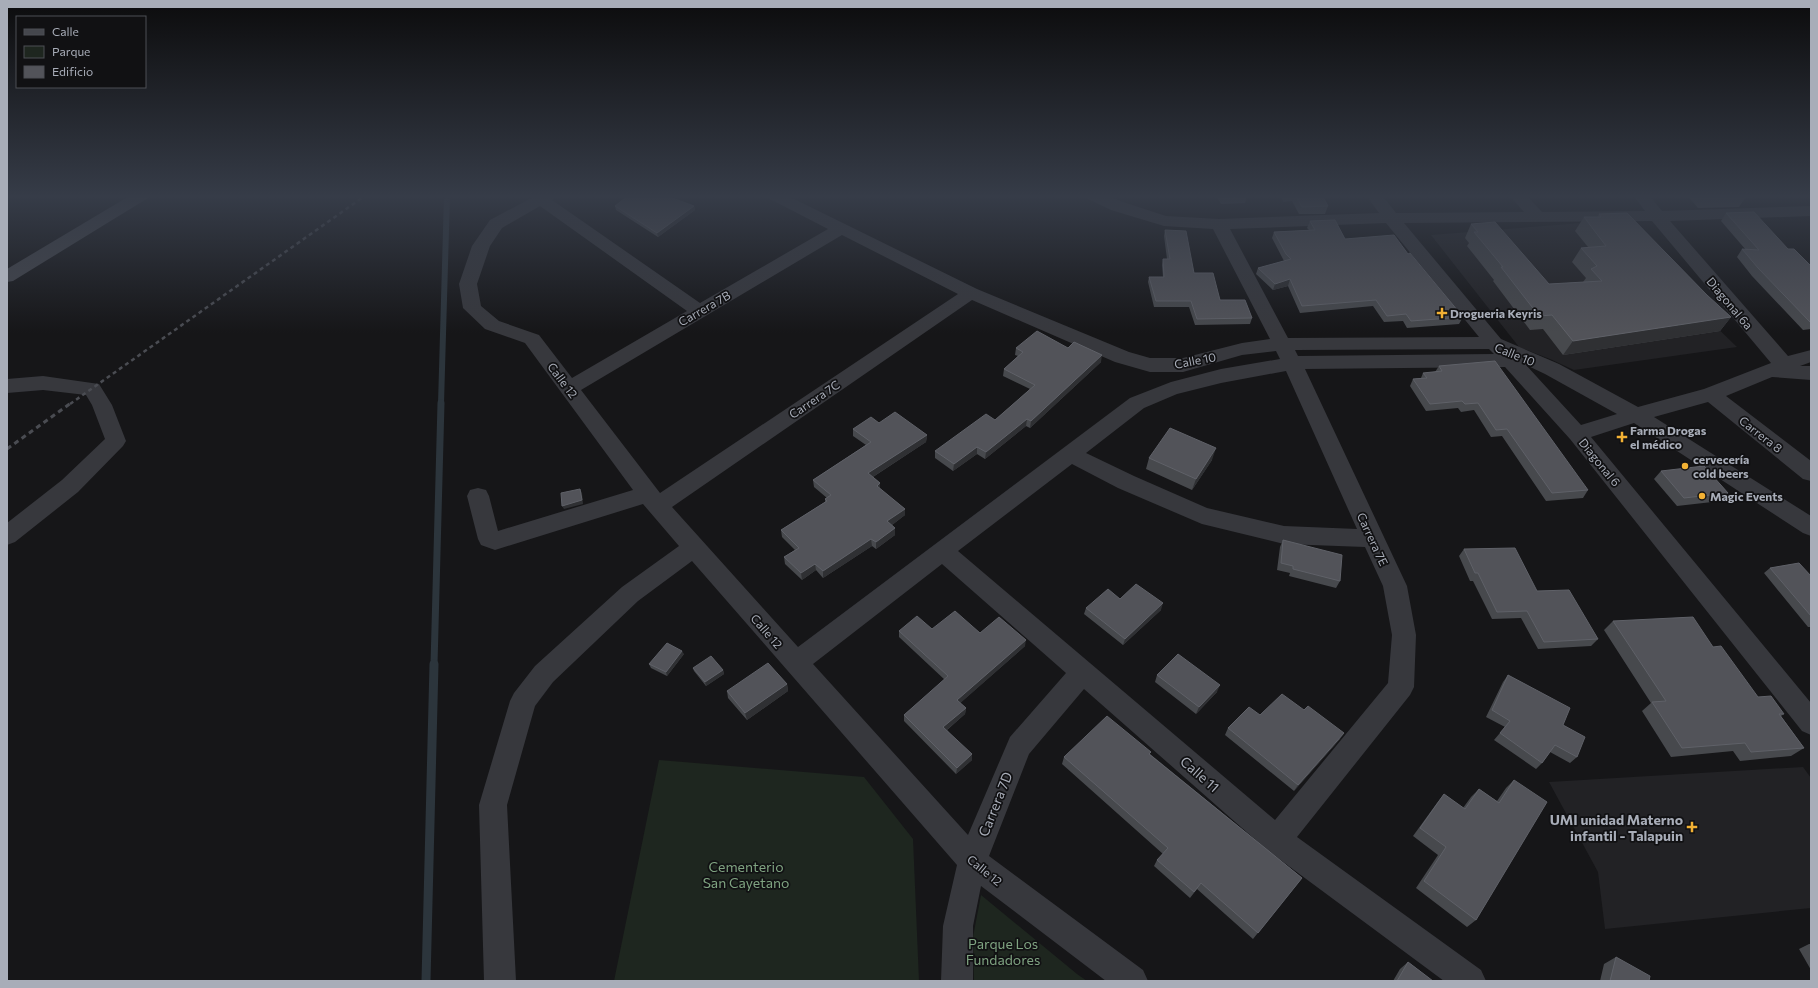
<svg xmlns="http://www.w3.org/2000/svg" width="1818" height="988" font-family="Commissioner,sans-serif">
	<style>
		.built { fill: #222225 }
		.green { fill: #1e261f }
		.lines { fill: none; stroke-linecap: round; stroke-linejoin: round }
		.stream-far2 { stroke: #2c353c; stroke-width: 6 }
		.stream-far1 { stroke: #2c353c; stroke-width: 7 }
		.stream { stroke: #2c353c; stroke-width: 9 }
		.street { fill: #37383d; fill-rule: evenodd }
		.secondary { fill: #45474d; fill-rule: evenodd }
		.rail-far1 { stroke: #4a4c52; stroke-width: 2.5; stroke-dasharray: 4 3.5; stroke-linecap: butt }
		.rail { stroke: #4a4c52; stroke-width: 3; stroke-dasharray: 5 4; stroke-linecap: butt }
		.wall { fill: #47494d }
		.shaded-wall { fill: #2f3033 }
		.building { fill: #525359; stroke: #5f6168 }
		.poi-dot { fill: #f2b134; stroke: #111113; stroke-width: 1.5 }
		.labels { text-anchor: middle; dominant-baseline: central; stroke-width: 3.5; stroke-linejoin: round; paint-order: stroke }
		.street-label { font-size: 12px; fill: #a8adb8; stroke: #111113 }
		.poi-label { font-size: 12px; font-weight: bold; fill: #a8adb8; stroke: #111113; text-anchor: start }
		.near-street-label { font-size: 14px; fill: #a8adb8; stroke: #111113 }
		.near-poi-label { font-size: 14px; font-weight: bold; fill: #a8adb8; stroke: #111113; text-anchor: end }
		.near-park-label { font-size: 14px; fill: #7fa381; stroke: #111113 }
	</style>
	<rect width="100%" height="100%" fill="#161618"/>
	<path class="built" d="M1607 221 1737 347 1574 370 1550 359 1519 347 1431 235Z
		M1803 767 1811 778V908L1605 929 1598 872 1549 782Z"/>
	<path class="green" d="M659 760 864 777 913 839 919 981H614Z
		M981 895 1077 974 1087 981H974L973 937Z"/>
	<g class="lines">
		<path class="stream-far2" d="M441 404 447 195"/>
		<path class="stream-far1" d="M434 665 441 403"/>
		<path class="stream" d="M426 981 434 664"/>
		<path class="street" d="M537 195H556L552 200 700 303 828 229 768 198 766 195H786L977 289 1129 352 1150 358H1183L1242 343 1270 339 1213 229 1164 226 1111 210 1086 198 1084 195H1105L1123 202 1166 216 1219 219 1379 213 1366 195H1382L1396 213 1524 212 1509 195H1526L1542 212 1645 211 1633 195H1649L1662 211 1811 206V216L1670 221 1788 356 1811 350V362L1800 366H1811V380L1772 377 1726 396 1811 461V481L1803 479 1708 402 1654 417 1811 516V536L1803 533 1634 423 1591 437 1811 703V735L1802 731 1570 439 1505 367 1305 369 1407 586 1416 635 1414 687 1410 695 1297 837 1481 970 1486 981H1444L1267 850 1084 689 1029 754 989 856 1143 970 1148 981H1106L981 886 973 926V981H941L943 926 957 865 692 561 638 601 553 682 535 706 507 805 516 981H484L479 805 510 701 514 693 535 666 622 587 679 546 643 504 495 550 481 545 478 539 467 496 470 490 478 488 486 490 489 496 498 531 633 490 525 343 485 329 463 308 459 284 472 246 490 220ZM540 206 687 311 572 378 539 335 499 321 481 306 477 284 490 246 502 228ZM1652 221 1771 363 1704 389 1638 407 1559 364 1501 339 1404 223ZM1386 223 1479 337 1288 338 1230 229ZM842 235 958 294 660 493 581 390ZM972 300 1115 362 1150 372H1183L1242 355 1276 351 1280 359 1221 369 1171 382 1130 398 798 647 672 507ZM1489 349 1494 354 1298 356 1295 350ZM1526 365 1545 374 1617 414 1581 425ZM1286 371 1357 529 1284 526 1207 508 1134 476 1086 453 1144 408 1177 394 1221 383ZM1072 464 1118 488 1202 524 1284 544 1365 547 1383 586 1392 635 1388 683 1275 820 958 551ZM942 564 1066 673 1010 737 968 835 813 664Z
			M43 376 99 384 112 405 126 441 123 446 78 492 15 542 7 545V523L62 480 105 439 92 405 86 395 43 390 7 393V379Z"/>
		<path class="secondary" d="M131 195H150L148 198 13 281 7 282V269Z"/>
		<path class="rail-far1" d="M70 404 366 195"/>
		<path class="rail" d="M7 449 71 403"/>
	</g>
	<path class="wall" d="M1216 195H1246L1247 197 1245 203 1221 204Z
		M1281 195H1325V196L1324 199 1328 206 1325 214H1299L1292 201 1283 202Z
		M1687 195H1747L1739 207 1698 208Z
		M615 206H694L695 210 658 237 616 210Z
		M1726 213 1788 249 1811 266V329L1803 330 1752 276 1737 257 1742 249 1746 250 1721 221Z
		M1599 214 1707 295 1731 317 1720 331 1563 355 1543 329 1530 330 1493 281 1494 280 1467 246 1469 243 1465 238 1471 224 1549 284 1583 282 1586 278 1572 262 1581 248 1588 247 1575 231 1584 217H1597Z
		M1310 221 1345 239 1408 254 1463 317 1459 324 1407 328 1403 321 1384 322 1373 306 1300 313 1288 286 1273 290 1256 274 1258 268 1284 261 1272 238 1274 232 1309 230 1307 228Z
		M1165 230 1194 273 1220 300 1252 318 1250 324 1195 325 1189 307H1154L1148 282 1149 277H1163L1162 265 1163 259H1167L1164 236Z
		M1016 348H1068L1101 362 1030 428 1026 426 985 459 977 454 953 471 935 458V451L995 420 1030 389 1003 376 1004 369 1018 356 1015 355Z
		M1439 366 1588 490 1583 498 1546 501 1502 436 1491 437 1474 410 1461 412 1458 408 1426 411 1410 386 1413 379 1421 378 1423 373 1435 372Z
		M879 423 927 435 926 442 873 477 880 483V489L905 509V515L892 525 895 535 876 549 872 546 823 578 816 570 802 580 785 564 784 557 795 550 782 537 781 530 825 502V499L827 498 814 487 813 480 866 445 853 436V429Z
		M1149 458 1212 460 1192 490 1146 469Z
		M1661 471 1728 493 1721 501 1677 506 1654 479Z
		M1283 540 1340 581 1336 588 1289 576 1290 573 1277 570 1280 547Z
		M1464 549 1537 591 1598 639 1591 646 1538 649 1521 618 1492 619 1473 581H1470L1459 556Z
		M1770 568 1811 576V627H1808L1764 573Z
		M1120 599 1161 610 1123 645 1084 614 1086 608Z
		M1613 621 1713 647 1758 697 1784 714 1781 716 1804 748 1791 756 1740 761 1733 751 1671 757 1642 711 1651 703 1604 630Z
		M932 629 980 633 1025 646 960 703 966 708 965 714 947 730 972 760 956 774 904 721V715L945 680 899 637V631Z
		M684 654 667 676 651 668 649 664Z
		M693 668 723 670 724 674 706 686 694 671Z
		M1157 675 1217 692 1196 714 1155 682Z
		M1508 675 1563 725 1577 757 1570 763 1550 752 1542 763 1536 769 1494 740 1505 727 1486 717 1503 682Z
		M787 684 788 691 747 720 728 698 727 691Z
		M1304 710 1340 739 1294 791 1225 735 1228 728 1260 715Z
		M1150 754 1302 878 1253 939 1197 889 1190 898 1154 866 1157 860 1163 854 1062 764 1064 757Z
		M1514 780 1476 920 1467 927 1416 888 1438 855 1413 836 1437 803 1444 794 1463 808 1471 797 1479 789 1497 801 1506 788Z
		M1809 944H1811V970L1799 949Z
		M1616 957 1649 981H1600L1604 964Z
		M1408 962 1433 981H1393L1400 969Z"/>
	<path class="shaded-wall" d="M694 206 695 210 658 237 657 233Z
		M1290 279 1288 286 1273 290 1275 284Z
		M1731 317 1720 331 1563 355 1573 341Z
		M1102 355 1101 362 1030 428 1031 421Z
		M1027 419 1026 426 985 459 986 452Z
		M927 435 926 442 868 480V473Z
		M977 447V454L953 471 954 464Z
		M1216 448 1212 460 1192 490 1196 479Z
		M880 483V490L877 486Z
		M580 489 582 493 583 504 564 509 562 506Z
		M905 509V515L888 528 887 521Z
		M895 528V535L876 549V542Z
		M871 539 872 546 823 578V571Z
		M815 564 816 570 802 580 801 573Z
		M1163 603 1161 610 1123 645 1125 639Z
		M1026 640 1025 646 957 706V700Z
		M682 651 684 654 667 676 666 672Z
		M723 670 724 674 706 686 705 682Z
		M787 684 788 691 747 720 745 713Z
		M1220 685 1217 692 1196 714 1199 707Z
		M966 708 965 714 943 733V727Z
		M1344 733 1340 739 1294 791 1298 785Z
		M972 754V760L956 774 957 768Z"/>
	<path class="building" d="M629 195H664L694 206 657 233 615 206Z
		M1221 195H1246L1247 197 1222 198Z
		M1295 195H1325V196L1323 197 1328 206 1302 207Z
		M1704 195H1747L1705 197Z
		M1754 212 1788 249H1794L1811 266V322H1810L1758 268 1742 249 1759 250 1726 213Z
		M1627 213 1707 295 1731 317 1573 341 1552 315 1539 316 1501 267H1503L1474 232H1478L1471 224 1495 222 1549 284 1602 281 1591 269 1597 266 1581 248 1606 246 1584 217H1601L1599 214Z
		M1335 220 1345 239 1394 235 1408 254 1410 253 1463 317 1411 321 1406 314 1387 316 1376 300 1302 306 1290 279 1275 284 1258 268 1291 259 1286 254 1274 232 1315 230 1310 221Z
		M1165 230 1186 231 1194 273H1213L1220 300H1245L1252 318 1197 319 1191 301H1156L1149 277H1164L1163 259H1170Z
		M1037 331 1068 348 1074 342 1102 355 1031 421 1027 419 986 452 977 447 954 464 935 451 986 414 995 420 1035 385 1004 369 1023 352 1016 348Z
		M1495 361 1588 490 1552 493 1507 429 1496 430 1478 403 1465 404 1462 401 1430 404 1413 379 1427 378 1423 373 1442 371 1439 366Z
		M895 412 927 435 868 473 880 483 877 486 905 509 887 521 895 528 876 542 871 539 823 571 815 564 801 573 784 557 799 548 781 530 827 501 825 499 831 495 813 480 871 442 853 429 871 417 879 423Z
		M1170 428 1216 448 1196 479 1149 458Z
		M1704 466 1728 493 1684 498 1661 471Z
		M580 489 582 500 562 506 561 493Z
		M1283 540 1342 555 1340 581 1293 569V566L1281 563Z
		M1515 548 1537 591 1569 590 1598 639 1544 642 1527 611 1497 612 1478 573H1475L1464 549Z
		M1799 563 1811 576V616L1770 568Z
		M1136 584 1163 603 1125 639 1086 608 1108 589 1120 599Z
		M955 611 980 633 999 617 1026 640 957 700 966 708 943 727 972 754 957 768 904 715 948 676 899 631 917 616 932 629Z
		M1693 617 1713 647 1721 646 1758 697 1771 696 1784 714H1779L1804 748 1751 752 1745 743 1682 748 1652 702 1666 701 1613 621Z
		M667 643 682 651 666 672 649 664Z
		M1178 654 1220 685 1199 707 1157 675Z
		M711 656 723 670 705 682 693 668Z
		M768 663 787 684 745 713 727 691Z
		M1508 675 1570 708 1563 725 1585 737 1577 757 1555 745 1542 763 1500 733 1510 721 1492 710Z
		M1282 694 1304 710 1308 706 1344 733 1298 785 1228 728 1249 707 1260 715Z
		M1107 716 1151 752 1149 754 1302 878 1258 933 1201 883 1194 892 1157 860 1168 848 1064 757Z
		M1514 780 1547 802 1476 920 1424 881 1446 847 1420 828 1444 794 1465 809 1479 789 1499 803Z
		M1616 957 1650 976 1649 981H1610Z
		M1408 962 1433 981H1397Z"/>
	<linearGradient id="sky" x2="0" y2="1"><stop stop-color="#0c0c0d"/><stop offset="0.59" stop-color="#363c48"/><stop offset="1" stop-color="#363c48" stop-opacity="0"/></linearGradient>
	<rect width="1818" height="333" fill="url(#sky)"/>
	<g class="poi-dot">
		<path d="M1440 307h4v4h4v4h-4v4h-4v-4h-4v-4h4z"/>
		<path d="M1620 431h4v4h4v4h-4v4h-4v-4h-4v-4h4z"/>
		<circle cx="1685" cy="466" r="4"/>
		<circle cx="1702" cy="496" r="4"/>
		<path d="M1690 821h4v4h4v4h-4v4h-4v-4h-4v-4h4z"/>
	</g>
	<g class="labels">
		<g class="street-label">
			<text transform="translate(1730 303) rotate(50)">Diagonal 6a</text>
			<text transform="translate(704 308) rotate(-30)">Carrera 7B</text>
			<text transform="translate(1515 354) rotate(22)">Calle 10</text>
			<text transform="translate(1195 360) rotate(-11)">Calle 10</text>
			<text transform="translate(563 380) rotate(53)">Calle 12</text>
			<text transform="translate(814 399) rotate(-34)">Carrera 7C</text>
			<text transform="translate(1761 434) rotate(38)">Carrera 8</text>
			<text transform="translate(1600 462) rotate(51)">Diagonal 6</text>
			<text transform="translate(1373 539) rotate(65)">Carrera 7E</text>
			<text transform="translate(767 631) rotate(49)">Calle 12</text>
			<text transform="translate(985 870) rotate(39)">Calle 12</text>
		</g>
		<g class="poi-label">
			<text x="1450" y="313">Drogueria Keyris</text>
			<text x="1630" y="430">Farma Drogas<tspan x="1630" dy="14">el médico</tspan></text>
			<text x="1693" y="459">cervecería<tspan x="1693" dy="14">cold beers</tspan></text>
			<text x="1710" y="496">Magic Events</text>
		</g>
		<g class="near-street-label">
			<text transform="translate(1200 774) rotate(41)">Calle 11</text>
			<text transform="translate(995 804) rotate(-68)">Carrera 7D</text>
		</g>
		<g class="near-poi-label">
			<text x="1683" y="819">UMI unidad Materno<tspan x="1683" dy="16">infantil - Talapuin</tspan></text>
		</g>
		<g class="near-park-label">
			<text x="746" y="866">Cementerio<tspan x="746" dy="16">San Cayetano</tspan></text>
			<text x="1003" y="943">Parque Los<tspan x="1003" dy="16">Fundadores</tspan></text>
		</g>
	</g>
	<rect width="1818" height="988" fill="none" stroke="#a8adb8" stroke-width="16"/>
	<rect x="16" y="16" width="130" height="72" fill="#111113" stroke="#4d4f55"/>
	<rect x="24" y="29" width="20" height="6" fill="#45474d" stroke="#4d4f55"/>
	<text x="52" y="36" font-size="12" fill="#a8adb8">Calle</text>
	<rect x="24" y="46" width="20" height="12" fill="#1e261f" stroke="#4d4f55"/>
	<text x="52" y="56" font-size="12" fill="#a8adb8">Parque</text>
	<rect x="24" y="66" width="20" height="12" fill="#525359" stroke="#4d4f55"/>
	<text x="52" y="76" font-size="12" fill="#a8adb8">Edificio</text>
</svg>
